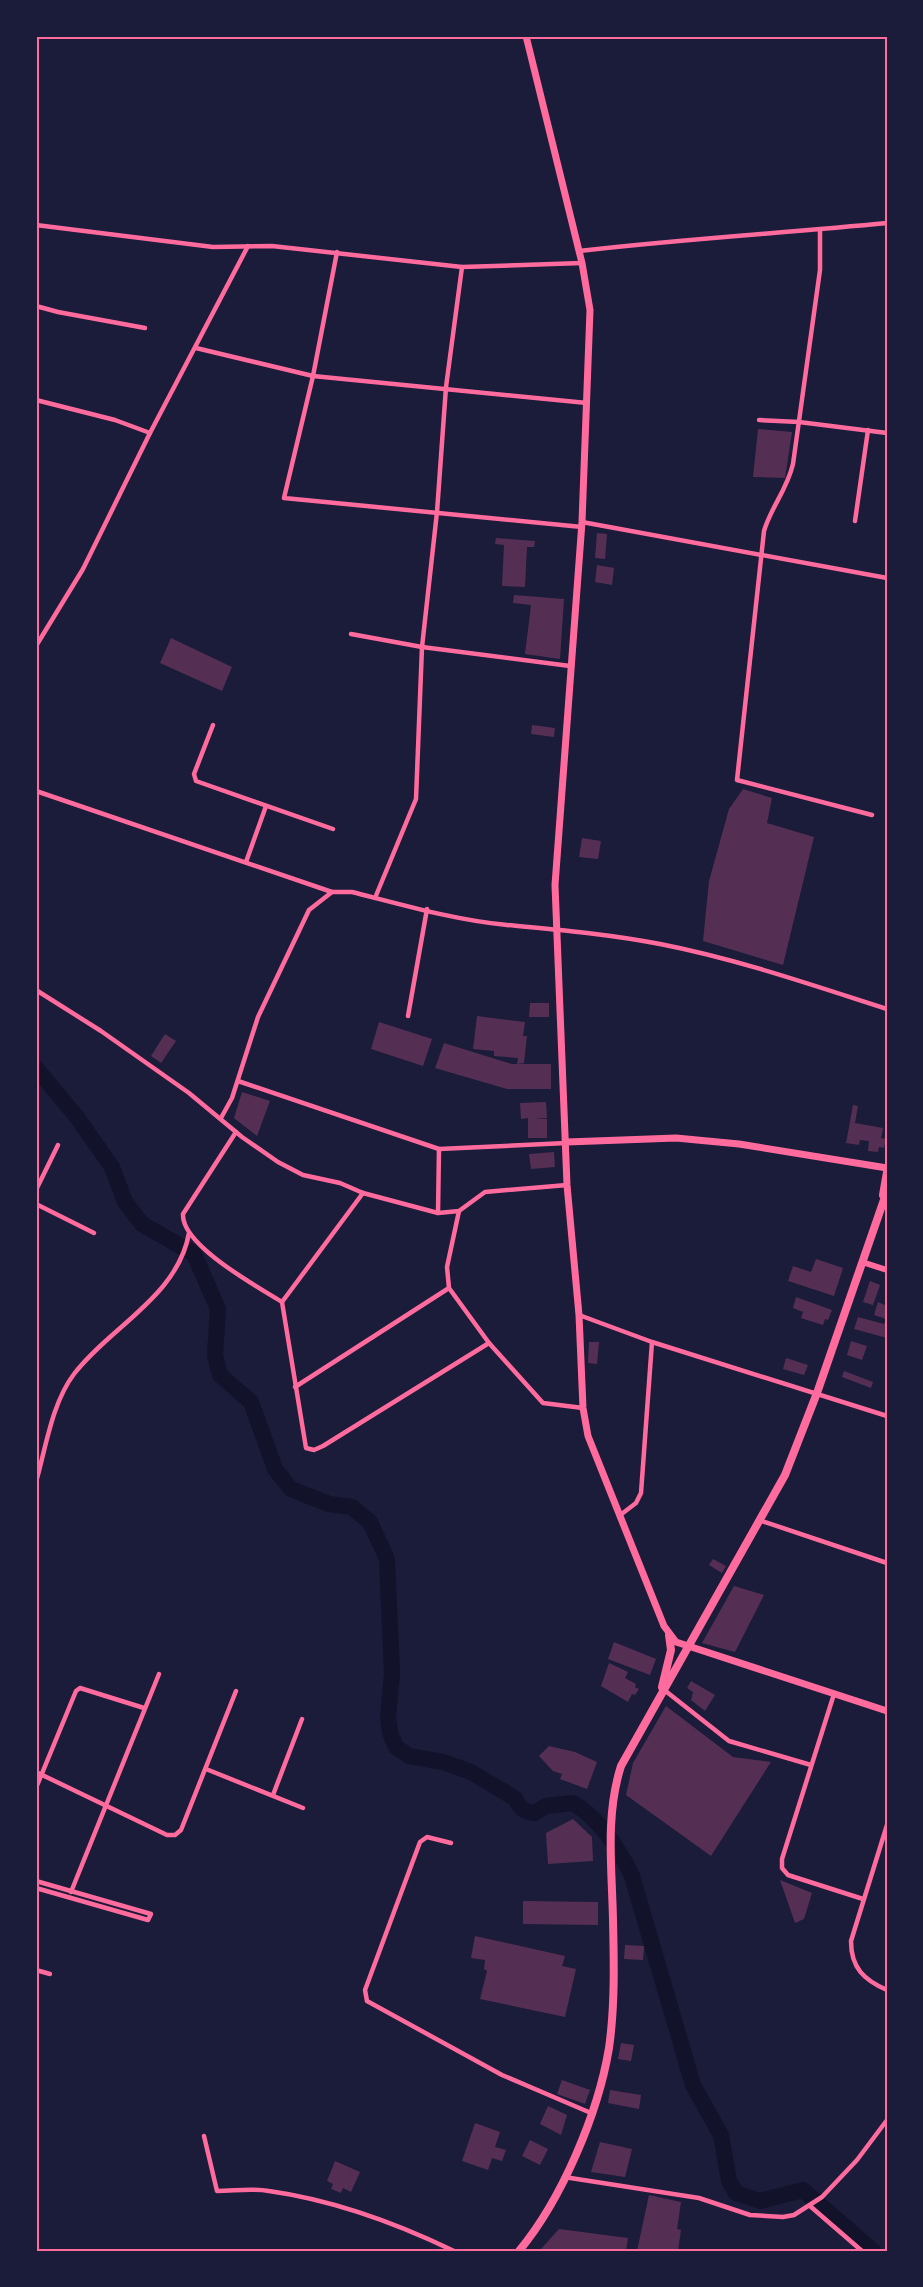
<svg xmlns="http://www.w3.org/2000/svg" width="923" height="2287" font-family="Helvetica,sans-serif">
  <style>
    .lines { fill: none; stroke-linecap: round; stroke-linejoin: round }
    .river { stroke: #12122b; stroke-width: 16 }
    .building { fill: #542f53 }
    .minor { stroke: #ff6b9d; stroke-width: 4.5 }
    .tertiary { stroke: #ff6b9d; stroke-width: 6 }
    .secondary { stroke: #ff6b9d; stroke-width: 7 }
    .primary { stroke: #ff6b9d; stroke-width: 8 }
    .neatline { fill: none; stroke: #ff6b9d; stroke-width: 2 }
  </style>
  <rect width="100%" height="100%" fill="#1b1b3a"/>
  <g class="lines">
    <path class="river" d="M36,1068L76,1116L112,1167L125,1202L142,1224L194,1254L218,1309L215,1355L220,1375L251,1402L275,1469L291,1489L329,1504L352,1507L370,1522L387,1559L392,1674L388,1717L390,1733L396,1747L409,1756L443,1762L471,1772L516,1799C519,1809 524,1811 534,1813L546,1806L573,1803C598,1817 620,1850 632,1876L693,2085L721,2135L729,2181L736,2193L760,2201L803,2190L873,2251"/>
  </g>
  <g class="building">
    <polygon points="758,429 792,432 785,478 753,477"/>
    <polygon points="597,533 607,534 605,559 595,558"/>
    <polygon points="496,538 535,541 534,547 527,547 525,587 502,586 504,545 495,544"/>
    <polygon points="597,565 614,568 612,585 595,582"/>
    <polygon points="514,595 564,599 560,659 525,654 531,605 513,603"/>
    <polygon points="171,638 232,667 222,691 160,663"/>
    <polygon points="532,725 555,728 554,737 531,734"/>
    <polygon points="743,789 772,798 767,823 814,837 783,965 703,941 709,881 729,809"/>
    <polygon points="582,838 601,841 598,859 579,857"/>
    <polygon points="530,1003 549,1003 549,1017 529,1017"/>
    <polygon points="477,1016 525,1022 523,1036 527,1036 524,1063 517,1064 518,1058 494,1056 494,1051 473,1049"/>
    <polygon points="379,1022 432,1039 423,1066 371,1049"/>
    <polygon points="165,1034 176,1041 161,1063 151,1056"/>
    <polygon points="444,1043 512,1064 551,1064 551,1089 507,1089 435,1068"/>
    <polygon points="242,1092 270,1101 257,1136 234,1118"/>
    <polygon points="546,1102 547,1118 534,1118 547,1119 547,1138 528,1138 528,1118 521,1119 520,1103"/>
    <polygon points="853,1105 858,1106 855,1123 883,1128 881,1138 886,1139 884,1148 879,1147 878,1152 868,1151 869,1141 860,1140 859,1145 846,1143"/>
    <polygon points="554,1152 555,1167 531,1169 529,1154"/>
    <polygon points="816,1259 843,1268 834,1296 788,1281 793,1266 811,1272"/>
    <polygon points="870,1281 880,1285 873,1305 863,1302"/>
    <polygon points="796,1297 832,1310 828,1320 825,1319 823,1325 801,1318 803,1312 793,1308"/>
    <polygon points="878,1302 887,1306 887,1338 854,1329 858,1317 884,1324 886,1319 874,1315"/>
    <polygon points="851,1341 867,1346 862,1360 847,1355"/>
    <polygon points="589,1342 599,1342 597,1364 588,1363"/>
    <polygon points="786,1358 808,1365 804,1375 783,1369"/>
    <polygon points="844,1371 873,1382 871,1388 842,1377"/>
    <polygon points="713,1559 726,1566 722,1573 709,1565"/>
    <polygon points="734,1586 764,1595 735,1652 702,1643"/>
    <polygon points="614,1642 656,1659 650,1675 608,1659"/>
    <polygon points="609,1663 628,1672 625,1678 636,1684 635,1687 639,1689 635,1695 632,1694 628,1702 601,1686"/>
    <polygon points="691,1681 715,1695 705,1711 691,1700 693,1692 687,1688"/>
    <polygon points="666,1706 733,1757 771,1762 711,1856 626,1795 633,1763"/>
    <polygon points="549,1746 575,1752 597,1762 587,1789 560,1779 562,1774 553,1771 539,1756"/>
    <polygon points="573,1819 592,1837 593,1861 548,1864 546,1833"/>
    <polygon points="780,1880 812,1893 804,1919 795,1923"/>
    <polygon points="523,1901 598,1902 598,1925 523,1924"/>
    <polygon points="475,1936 565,1956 562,1966 576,1969 565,2017 480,1999 487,1971 484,1969 485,1960 471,1958"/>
    <polygon points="625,1945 644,1946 643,1960 624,1959"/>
    <polygon points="621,2043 634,2045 631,2061 618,2059"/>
    <polygon points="562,2080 590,2090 585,2104 557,2094"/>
    <polygon points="610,2090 641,2095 639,2109 608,2103"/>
    <polygon points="548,2106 567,2115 561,2135 540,2124"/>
    <polygon points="475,2123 500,2132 495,2147 506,2150 502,2161 492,2158 488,2170 462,2161"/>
    <polygon points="530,2140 548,2149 540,2165 522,2156"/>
    <polygon points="600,2142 632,2149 625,2177 591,2172"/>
    <polygon points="335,2161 360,2172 351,2192 343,2188 341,2193 331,2189 333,2184 327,2181"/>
    <polygon points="649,2195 681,2202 677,2229 681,2230 678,2251 637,2251"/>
    <polygon points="559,2229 628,2238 626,2251 541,2249"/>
  </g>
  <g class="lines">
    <g class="minor">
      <polyline points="36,225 213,247 272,246 462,267 582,263"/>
      <path d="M820,230V270L793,464C787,490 771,507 764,531L737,780L872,815"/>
      <path d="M579,251C681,239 784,233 887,223"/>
      <polyline points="337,252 313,376 284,498 582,527"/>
      <polyline points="36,306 58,312 145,328"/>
      <polyline points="196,348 313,376 587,403"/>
      <polyline points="36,400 115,420 150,433"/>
      <polyline points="759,420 799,422 887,433"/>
      <polyline points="855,521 868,430"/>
      <polyline points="582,522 887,578"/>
      <polyline points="351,634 422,647 570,666"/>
      <polyline points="36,646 83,569 150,433 248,246"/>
      <polyline points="213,725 194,774 196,781 333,829"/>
      <polyline points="36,791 332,892"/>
      <polyline points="246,862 266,806"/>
      <polyline points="375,898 416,799 422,647 437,512 446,387 462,267"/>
      <polyline points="36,990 101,1031 189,1093 242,1137 278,1162 303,1175 340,1183 363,1193 438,1213 459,1211 485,1192 567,1185"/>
      <polyline points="408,1016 427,909"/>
      <polyline points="238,1081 439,1149 566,1143"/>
      <path d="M221,1118L232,1098L258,1017L309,910L332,892H352C403,905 455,920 507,925C559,930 609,934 660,944C737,959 812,985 887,1009"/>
      <path d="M236,1132L183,1214C181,1245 258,1287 282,1302"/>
      <polyline points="36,1190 58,1145"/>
      <polyline points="363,1193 282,1302 306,1448 314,1450 323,1446 489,1343"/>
      <polyline points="36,1204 94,1233"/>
      <polyline points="459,1211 447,1267 449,1288 489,1343 543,1403 583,1408"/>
      <polyline points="438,1213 439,1149"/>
      <polyline points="579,1315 652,1342 887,1416"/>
      <polyline points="295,1387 449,1288"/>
      <path d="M36,1482C46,1447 52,1403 74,1374C110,1327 178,1296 189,1233"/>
      <polyline points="619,1516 636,1503 641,1493 652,1342"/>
      <polyline points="759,1520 887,1563"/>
      <polyline points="663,1689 729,1741 811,1765"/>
      <polyline points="834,1694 782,1859 782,1868 788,1875 863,1899"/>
      <polyline points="206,1769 303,1808"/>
      <polyline points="36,1772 167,1835 175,1835 181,1830 236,1691"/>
      <polyline points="36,1788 76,1691 80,1688 144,1708"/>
      <polyline points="273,1795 302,1719"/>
      <path d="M887,1825L851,1941C851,1968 864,1980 887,1990"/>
      <polyline points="451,1843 427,1837 420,1842 365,1990 367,2001 502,2075 591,2113"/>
      <polyline points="36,1881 151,1914 148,1920 36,1888"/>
      <polyline points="71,1892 159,1674"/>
      <polyline points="36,1970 50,1974"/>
      <path d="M204,2136L217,2191C234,2191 252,2188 269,2191C333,2200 396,2223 454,2251"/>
      <polyline points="564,2177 699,2198 750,2215 783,2217 794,2215 822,2197 857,2160 887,2120"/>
      <polyline points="810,2206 862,2251"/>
    </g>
    <polyline class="tertiary" points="862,1262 887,1270"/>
    <g class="secondary">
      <polyline points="526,36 582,263 590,310 582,522 555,885 567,1185 579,1315 583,1408 588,1436 664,1626 676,1642 887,1711"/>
      <polyline points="567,1142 676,1138 739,1144 887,1168"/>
    </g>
    <g class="primary">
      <polyline points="883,1195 887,1172"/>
      <polyline points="662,1687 671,1650 669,1635"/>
      <path d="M519,2251C562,2199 598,2114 609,2048C615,2006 614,1962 613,1920C612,1868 605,1816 621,1766L785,1475L817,1393L887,1191"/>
    </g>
  </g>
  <rect width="923" height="2287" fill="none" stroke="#1b1b3a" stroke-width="75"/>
  <rect x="38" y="38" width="848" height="2212" class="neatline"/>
</svg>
